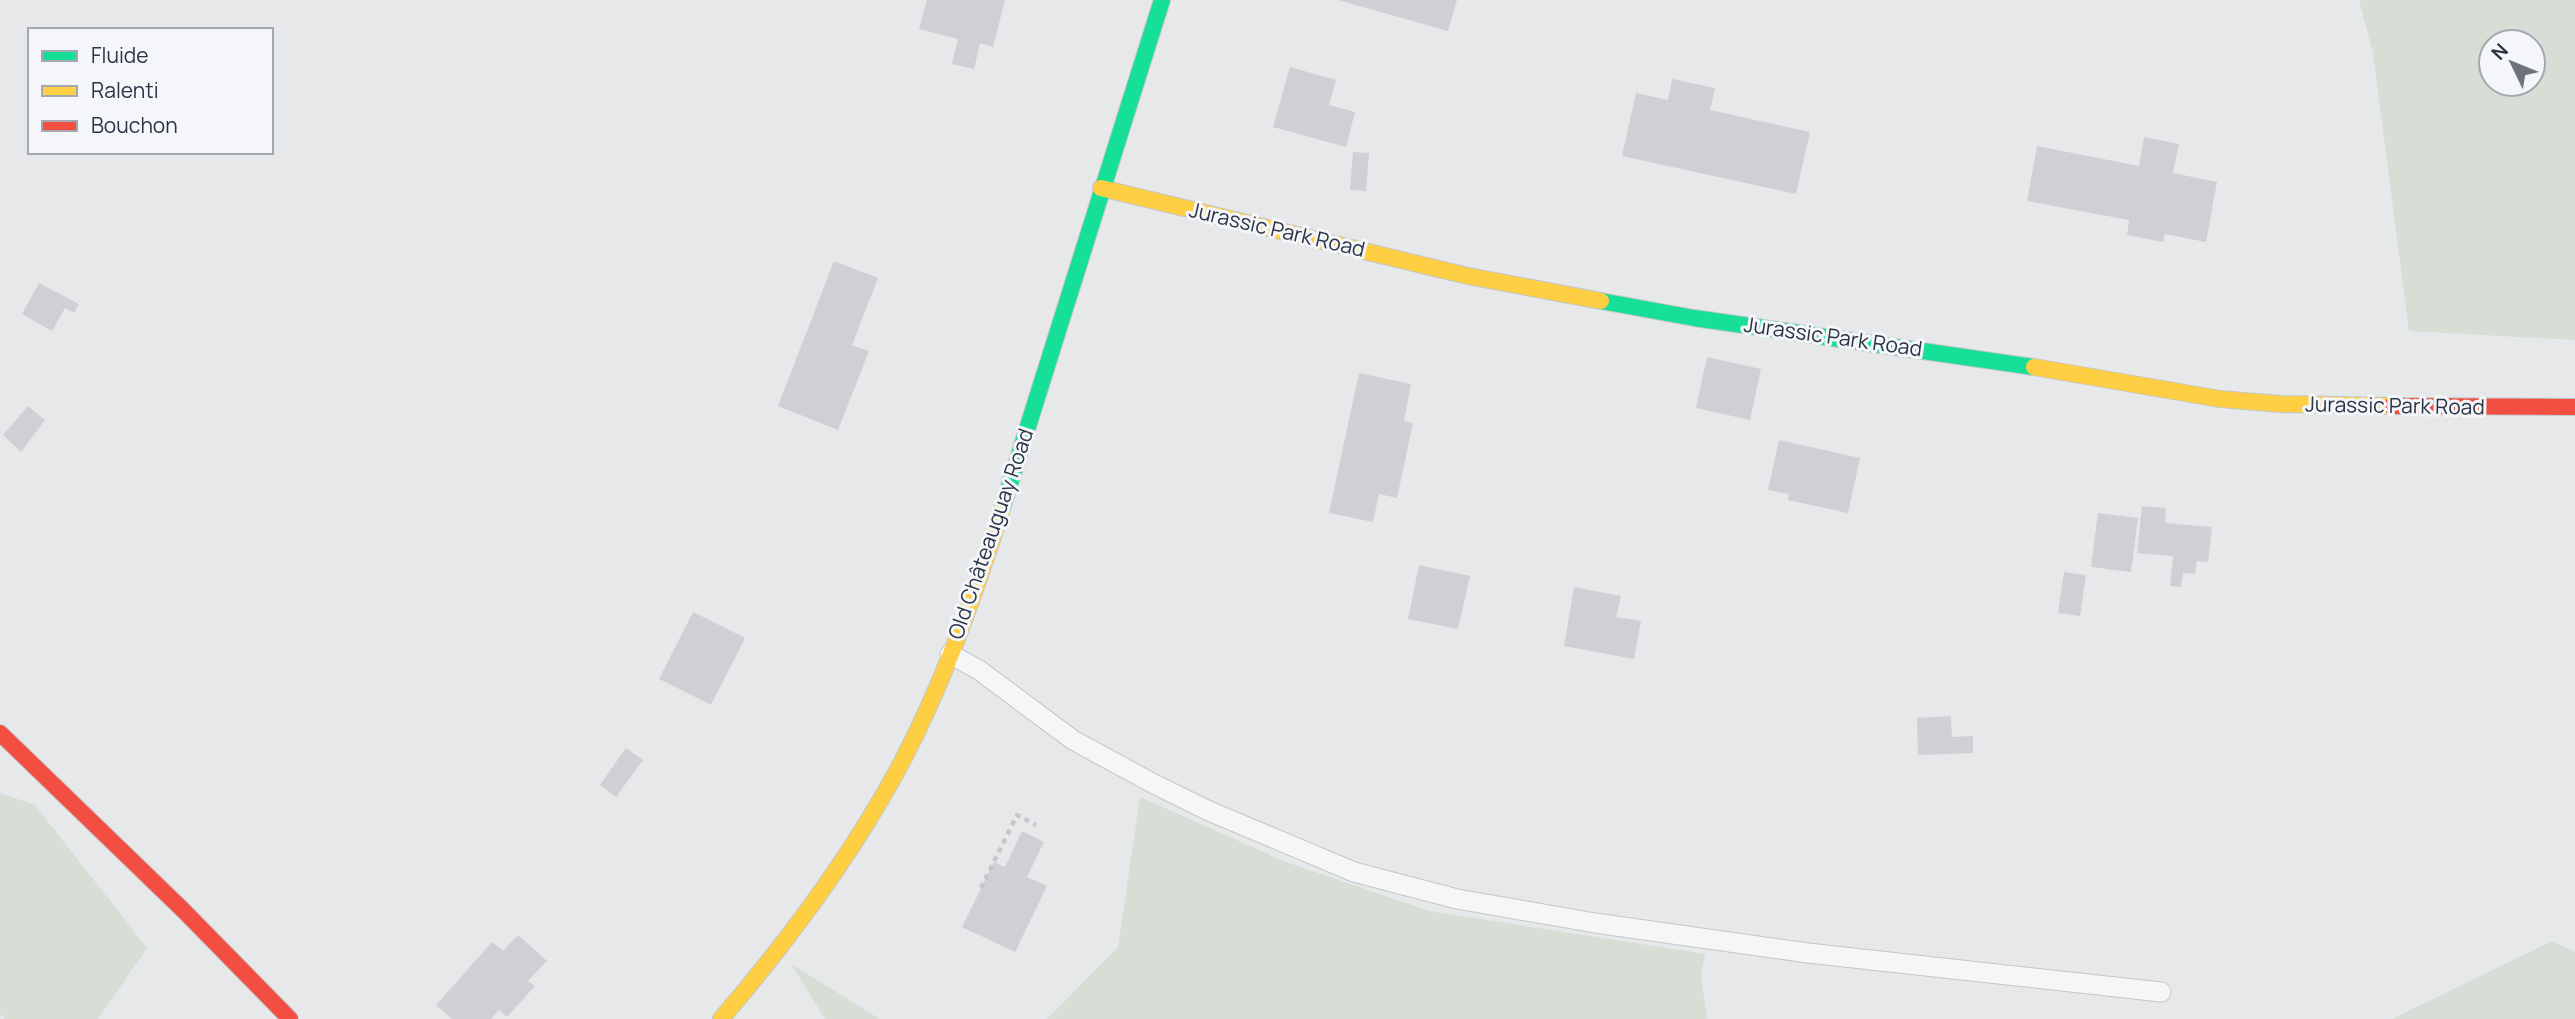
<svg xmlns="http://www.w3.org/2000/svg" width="2575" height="1019" font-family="Manrope,sans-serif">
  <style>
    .green { fill: #d6ded6; fill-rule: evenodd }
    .building { fill: #ced0d3 }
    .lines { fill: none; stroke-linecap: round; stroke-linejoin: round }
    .lane-casing { stroke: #c4c6c8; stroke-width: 21 }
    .fast-casing { stroke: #c4c6c8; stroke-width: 18 }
    .slow-casing { stroke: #c4c6c8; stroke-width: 18 }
    .jam-casing { stroke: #c4c6c8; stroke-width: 18 }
    .path { stroke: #c5c6ca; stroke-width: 4.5; stroke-dasharray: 5 5; stroke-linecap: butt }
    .lane { stroke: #f5f6f7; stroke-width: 19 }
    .fast { stroke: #16e098; stroke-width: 16 }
    .slow { stroke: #ffcf43; stroke-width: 16 }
    .jam { stroke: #f24e42; stroke-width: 16 }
    .labels { text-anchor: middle; stroke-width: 6; stroke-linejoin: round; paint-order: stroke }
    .street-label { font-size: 21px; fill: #2b3445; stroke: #f4f6f9 }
  </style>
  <rect width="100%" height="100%" fill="#e6e8ea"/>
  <g class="green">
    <path d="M2359,0H2575V340L2409,331L2373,53ZM2533,42V84H2491V42Z"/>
    <polygon points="0,793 35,805 147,948 98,1019 5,1019 0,1014"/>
    <polygon points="1140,797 1283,861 1429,911 1705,954 1701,977 1707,1019 1047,1019 1118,947"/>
    <polygon points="2552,941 2575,952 2575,1019 2392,1019"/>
    <polygon points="791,964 880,1019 825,1019"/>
  </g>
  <g class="building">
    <polygon points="927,0 1005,0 993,47 980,43 974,69 952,64 958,39 919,29"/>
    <polygon points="1338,0 1457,0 1448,31"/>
    <polygon points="1290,67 1336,80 1329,105 1355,112 1346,147 1273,127"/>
    <polygon points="1672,79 1715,88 1710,110 1810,132 1796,194 1622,156 1636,93 1668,100"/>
    <polygon points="2144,137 2179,144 2173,173 2217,182 2206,242 2165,234 2163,242 2127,235 2129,220 2027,201 2037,146 2139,166"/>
    <polygon points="1353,152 1369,153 1366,191 1350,190"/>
    <polygon points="834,261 878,278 852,345 869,351 838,430 778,406"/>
    <polygon points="39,283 79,304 74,313 65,308 52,331 22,314"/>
    <polygon points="1707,357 1761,369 1750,420 1696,408"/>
    <polygon points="1359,373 1411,384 1404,421 1413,423 1397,498 1379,494 1373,522 1329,513"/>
    <polygon points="28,406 45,420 21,452 3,435"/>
    <polygon points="1779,440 1860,458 1848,513 1788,500 1789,494 1768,490"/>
    <polygon points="2142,506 2166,508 2165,523 2212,527 2208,562 2197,561 2195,574 2183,573 2181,587 2170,586 2173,556 2137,553"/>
    <polygon points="2098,513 2138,518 2131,572 2091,567"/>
    <polygon points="1419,565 1470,576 1458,629 1408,619"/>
    <polygon points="2064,572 2086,575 2080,616 2058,613"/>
    <polygon points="1574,587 1621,596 1616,617 1641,621 1634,659 1564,646"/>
    <polygon points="693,612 745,638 711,705 659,679"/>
    <polygon points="1951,716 1952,737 1973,736 1973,753 1918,755 1917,718"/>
    <polygon points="626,748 643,760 616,797 600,785"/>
    <polygon points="1022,831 1044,842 1027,877 1047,886 1015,952 962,927 994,862 1005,867"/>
    <polygon points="518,935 547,961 528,981 535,986 507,1017 499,1010 491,1019 452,1019 436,1005 492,942 503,951"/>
  </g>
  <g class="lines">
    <g class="lane-casing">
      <polyline id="lane" points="950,654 979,670 1073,740 1154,784 1209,811 1354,872 1457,899 1595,923 1808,953 2161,992"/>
    </g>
    <g class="fast-casing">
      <g id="fast">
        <polyline points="1601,301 1694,318 2034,367"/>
        <polyline points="1002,509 1162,0"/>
      </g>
    </g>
    <g class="slow-casing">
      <g id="slow">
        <polyline points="1101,188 1468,276 1601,301"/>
        <polyline points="2034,367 2220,399 2281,404 2391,406"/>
        <path d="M721,1019C787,942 848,861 897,771C942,688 973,599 1002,509"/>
      </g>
    </g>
    <g class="jam-casing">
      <g id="jam">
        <polyline points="2391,406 2575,407"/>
        <polyline points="0,733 183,910 290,1019"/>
      </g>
    </g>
    <polyline class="path" points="981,888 1017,815 1036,825"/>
    <use href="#lane" class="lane"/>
    <use href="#fast" class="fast"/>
    <use href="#slow" class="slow"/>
    <use href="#jam" class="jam"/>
  </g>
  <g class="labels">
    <g class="street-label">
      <text transform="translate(1277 230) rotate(13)" y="7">Jurassic Park Road</text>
      <text transform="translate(1833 337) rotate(8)" y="7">Jurassic Park Road</text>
      <text transform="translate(2395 406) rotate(1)" y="7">Jurassic Park Road</text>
      <text transform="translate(991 534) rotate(-71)" y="7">Old Châteauguay Road</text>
    </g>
  </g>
  <rect x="28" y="28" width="245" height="126" fill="#f4f6f9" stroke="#a4a8b1" stroke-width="2"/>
  <rect x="42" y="51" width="35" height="10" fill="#16e098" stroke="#a4a8b1" stroke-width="2"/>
  <text x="91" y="63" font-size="21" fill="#2b3445">Fluide</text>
  <rect x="42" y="86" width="35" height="10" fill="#ffcf43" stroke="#a4a8b1" stroke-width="2"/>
  <text x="91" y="98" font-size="21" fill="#2b3445">Ralenti</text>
  <rect x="42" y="121" width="35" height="10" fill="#f24e42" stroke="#a4a8b1" stroke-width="2"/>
  <text x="91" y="133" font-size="21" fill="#2b3445">Bouchon</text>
  <g transform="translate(2512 63) rotate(313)"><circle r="33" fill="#f4f6f9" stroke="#a4a8b1" stroke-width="2"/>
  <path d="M0-5L12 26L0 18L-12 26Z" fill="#6c737f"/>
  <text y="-10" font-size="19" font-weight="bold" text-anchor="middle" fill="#2b3445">N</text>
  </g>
</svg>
